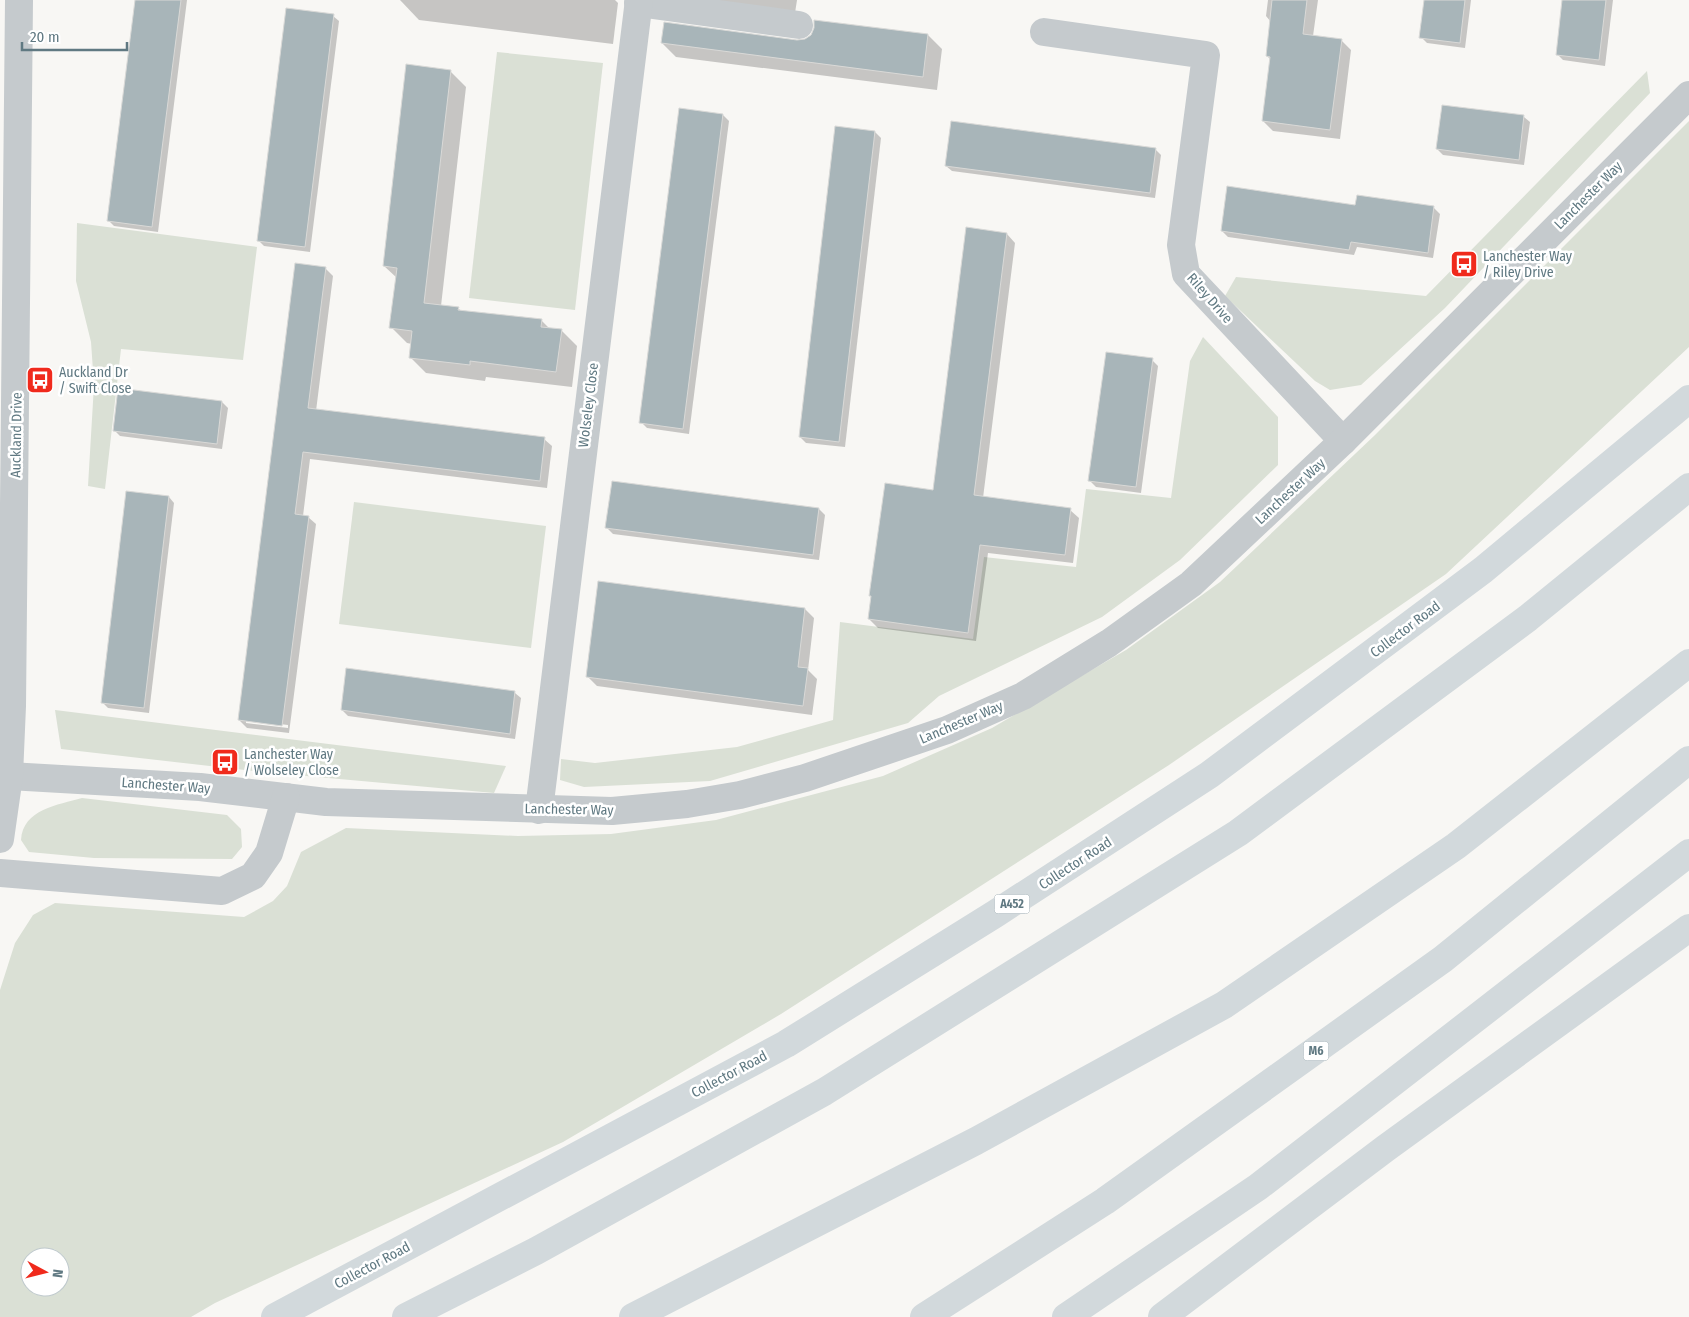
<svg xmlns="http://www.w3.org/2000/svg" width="1689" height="1317" font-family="'Fira Sans Condensed',sans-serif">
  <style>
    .green { fill: #dae0d5; fill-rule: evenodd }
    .shadow { fill: #0003; fill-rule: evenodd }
    .building { fill: #a8b5b9; stroke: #d9d9d7 }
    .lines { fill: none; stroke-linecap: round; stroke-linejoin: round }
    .minor { stroke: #c5cacd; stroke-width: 28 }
    .highway { stroke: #d2d9dc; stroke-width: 28 }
    .labels { text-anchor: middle; stroke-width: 5; stroke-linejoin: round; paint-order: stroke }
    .shield { fill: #fff; stroke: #90a1a8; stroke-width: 1 }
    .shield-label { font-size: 12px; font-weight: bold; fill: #607982 }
    .street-label { font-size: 14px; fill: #607982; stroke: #fff }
    .poi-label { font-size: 14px; fill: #607982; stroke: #fff; text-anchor: start }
  </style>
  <rect width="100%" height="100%" fill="#f8f7f4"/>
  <g class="green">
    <polygon points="497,52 603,63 575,310 469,298"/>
    <polygon points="1647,71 1650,93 1445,308 1361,385 1330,390 1315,381 1225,296 1236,277 1426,296"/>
    <path d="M1689,121V347L1446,574L1169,765L781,1014L563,1142L215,1303L191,1317H0V990L15,943L33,915L55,903L244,917L273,901L287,886L301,852L346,828L518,836L611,834L716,820L883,776L992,728L1126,650L1220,582L1375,435ZM30,1257H60V1287H30Z"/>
    <polygon points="77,223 257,247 243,360 121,349 105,489 88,486 94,385 91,342 76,281"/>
    <polygon points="1203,337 1278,417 1278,465 1180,560 1102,617 939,696 908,723 710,781 584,787 560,780 561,759 595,763 737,747 833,720 840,622 973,639 984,557 1076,567 1086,489 1171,498 1190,361"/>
    <polygon points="354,502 546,526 531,648 339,624"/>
    <polygon points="55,710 506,766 494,793 262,772 61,749"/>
    <path d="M82,798L227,815L241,829L242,847L232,859L94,858L29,852L21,840C23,809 58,805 82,798Z"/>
  </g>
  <g class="shadow">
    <polygon points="136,0 187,0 158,232 114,226 108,220"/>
    <polygon points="400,0 615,0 618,3 613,44 419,20"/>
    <polygon points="699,0 797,0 795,13"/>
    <polygon points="1268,0 1318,0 1313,36 1341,40 1351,50 1340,139 1273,131 1263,121 1271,60 1267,56 1271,22 1266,16"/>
    <polygon points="1425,0 1471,0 1465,48 1427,43 1421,37"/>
    <polygon points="1564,0 1613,0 1605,66 1563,60 1557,54"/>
    <polygon points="333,16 339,21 310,252 264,246 258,240"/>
    <polygon points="928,35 942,49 937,90 676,57 662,43 797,42"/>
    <polygon points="450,71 466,87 441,306 458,308 462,312 541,320 550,329 561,330 577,346 572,387 486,377 485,381 426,373 410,357 412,344 407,343 391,327 397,278 384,266"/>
    <polygon points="723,115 729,121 689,434 647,428 641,422"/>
    <polygon points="1524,117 1530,122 1524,165 1443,155 1437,149"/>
    <polygon points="875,132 881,138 845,447 806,443 800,437"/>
    <polygon points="1155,149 1161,155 1155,198 952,171 946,166"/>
    <polygon points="1358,197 1434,208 1440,214 1433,258 1357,247 1354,255 1228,237 1222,231 1356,206"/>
    <polygon points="1007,234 1015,243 983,498 1070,510 1079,518 1073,563 988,553 976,641 878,628 869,619 872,598 870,595 934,491"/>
    <path d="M325,268L333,276L316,411L544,439L552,446L547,488L310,459L303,516L308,517L316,524L289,733L247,728L239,720ZM246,720L288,725V728L246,723Z"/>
    <polygon points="1152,360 1158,366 1141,493 1096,487 1090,481"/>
    <polygon points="222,402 228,408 222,449 120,436 114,430"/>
    <polygon points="169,497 174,503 149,713 108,708 102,702"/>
    <polygon points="819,509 825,515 819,560 613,534 607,528"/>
    <polygon points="805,609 814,618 808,670 817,679 812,715 597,686 588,677"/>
    <polygon points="347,670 515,693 521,698 515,739 348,716 342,710"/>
  </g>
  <g class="building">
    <polygon points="135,0 181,0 152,227 107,221"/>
    <polygon points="1272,0 1307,0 1303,34 1342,39 1330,130 1262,121 1270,57 1266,56"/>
    <polygon points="1424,0 1465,0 1460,43 1419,38"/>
    <polygon points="1562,0 1606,0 1599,60 1556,55"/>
    <polygon points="286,8 334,14 305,247 257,241"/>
    <polygon points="814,20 928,34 923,77 661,43 664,22 797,40 805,39 811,35 814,28"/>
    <polygon points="406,64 451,70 424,303 459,307 458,310 542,319 541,327 562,329 556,372 470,361 470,365 409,358 412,331 389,328 397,268 383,266"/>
    <polygon points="1442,105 1524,115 1519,160 1436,149"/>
    <polygon points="679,108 723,114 683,429 639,423"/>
    <polygon points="951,121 1156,148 1150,193 945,166"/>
    <polygon points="835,126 875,131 839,442 799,437"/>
    <polygon points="1227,186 1355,205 1357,195 1434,206 1428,253 1351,242 1349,250 1221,231"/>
    <polygon points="966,227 1007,233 974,495 1071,508 1065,555 980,545 968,633 868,619 871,596 869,596 885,483 933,490"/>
    <polygon points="295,263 326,267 308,408 545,437 540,481 303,452 295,514 309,516 282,726 238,720"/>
    <polygon points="1106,352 1153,358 1136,487 1088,481"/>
    <polygon points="118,388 222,401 217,444 113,431"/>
    <polygon points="612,481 819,508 813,555 605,528"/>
    <polygon points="126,491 169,496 144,708 101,703"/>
    <polygon points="598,581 805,608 798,667 808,668 803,706 586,677"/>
    <polygon points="346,668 515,691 510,734 341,710"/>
  </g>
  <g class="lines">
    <g class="minor">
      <polyline points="638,3 799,25"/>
      <polyline points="1044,32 1206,55 1181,245 1186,274 1343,441"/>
      <polyline points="9,776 200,787 326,802 612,811 687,804 740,795 805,778 947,730 1023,696 1109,643 1191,584 1343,441 1689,95"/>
      <polyline points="539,810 639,0"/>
      <polyline points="0,839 9,776 12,706 19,0"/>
      <polyline points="0,873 222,891 253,876 269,853 286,797"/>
    </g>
    <g class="highway">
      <polyline points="275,1317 786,1044 995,914 1209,775 1483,570 1689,399"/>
      <polyline points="406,1317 536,1251 824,1092 1238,833 1528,618 1689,487"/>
      <polyline points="633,1317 976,1141 1224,1005 1456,846 1689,663"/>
      <polyline points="924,1317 1105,1201 1443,959 1689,760"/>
      <polyline points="1066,1317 1258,1187 1689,853"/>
      <polyline points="1162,1317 1386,1148 1689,928"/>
    </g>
  </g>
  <defs>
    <g id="bus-square" transform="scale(1.4375)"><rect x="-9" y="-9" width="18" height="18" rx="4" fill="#f02a1c" stroke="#fff"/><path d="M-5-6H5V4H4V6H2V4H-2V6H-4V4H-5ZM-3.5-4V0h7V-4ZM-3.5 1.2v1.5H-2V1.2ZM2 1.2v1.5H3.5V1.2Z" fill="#fff"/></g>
  </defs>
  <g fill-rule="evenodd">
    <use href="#bus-square" x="1464" y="264"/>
    <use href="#bus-square" x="40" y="380"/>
    <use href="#bus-square" x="225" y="762"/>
  </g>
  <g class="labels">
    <g class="shield">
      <rect x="994.5" y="894.5" width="35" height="19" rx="4"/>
      <rect x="1303.5" y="1041.5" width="25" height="19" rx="4"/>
    </g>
    <g class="shield-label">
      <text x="1012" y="908">A452</text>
      <text x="1316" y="1055">M6</text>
    </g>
    <g class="street-label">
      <text transform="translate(1588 195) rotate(-45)" y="5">Lanchester Way</text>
      <text transform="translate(1210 298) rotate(49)" y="5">Riley Drive</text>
      <text transform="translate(588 405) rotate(-83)" y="5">Wolseley Close</text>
      <text transform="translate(16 435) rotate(-89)" y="5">Auckland Drive</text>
      <text transform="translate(1290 491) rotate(-43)" y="5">Lanchester Way</text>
      <text transform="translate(1405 629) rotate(-37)" y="5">Collector Road</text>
      <text transform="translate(961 722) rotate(-23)" y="5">Lanchester Way</text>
      <text transform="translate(166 785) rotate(4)" y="5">Lanchester Way</text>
      <text transform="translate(569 809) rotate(1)" y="5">Lanchester Way</text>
      <text transform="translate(1075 863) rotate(-33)" y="5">Collector Road</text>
      <text transform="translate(729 1074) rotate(-28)" y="5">Collector Road</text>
      <text transform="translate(372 1265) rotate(-28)" y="5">Collector Road</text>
    </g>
    <g class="poi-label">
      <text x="1483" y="261">Lanchester Way<tspan x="1483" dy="16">/ Riley Drive</tspan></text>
      <text x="59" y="377">Auckland Dr<tspan x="59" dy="16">/ Swift Close</tspan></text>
      <text x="244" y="759">Lanchester Way<tspan x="244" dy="16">/ Wolseley Close</tspan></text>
    </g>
  </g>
  <g transform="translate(45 1272) rotate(97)"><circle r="24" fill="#ffffff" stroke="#bfc9cd"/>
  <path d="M0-4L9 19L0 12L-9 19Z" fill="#f02a1c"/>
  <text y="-8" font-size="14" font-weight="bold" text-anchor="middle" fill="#607982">N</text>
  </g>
  <path d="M22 42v8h105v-8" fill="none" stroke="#607982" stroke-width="2.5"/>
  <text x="30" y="42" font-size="15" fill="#607982" stroke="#ffffff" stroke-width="4" paint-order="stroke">20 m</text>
</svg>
